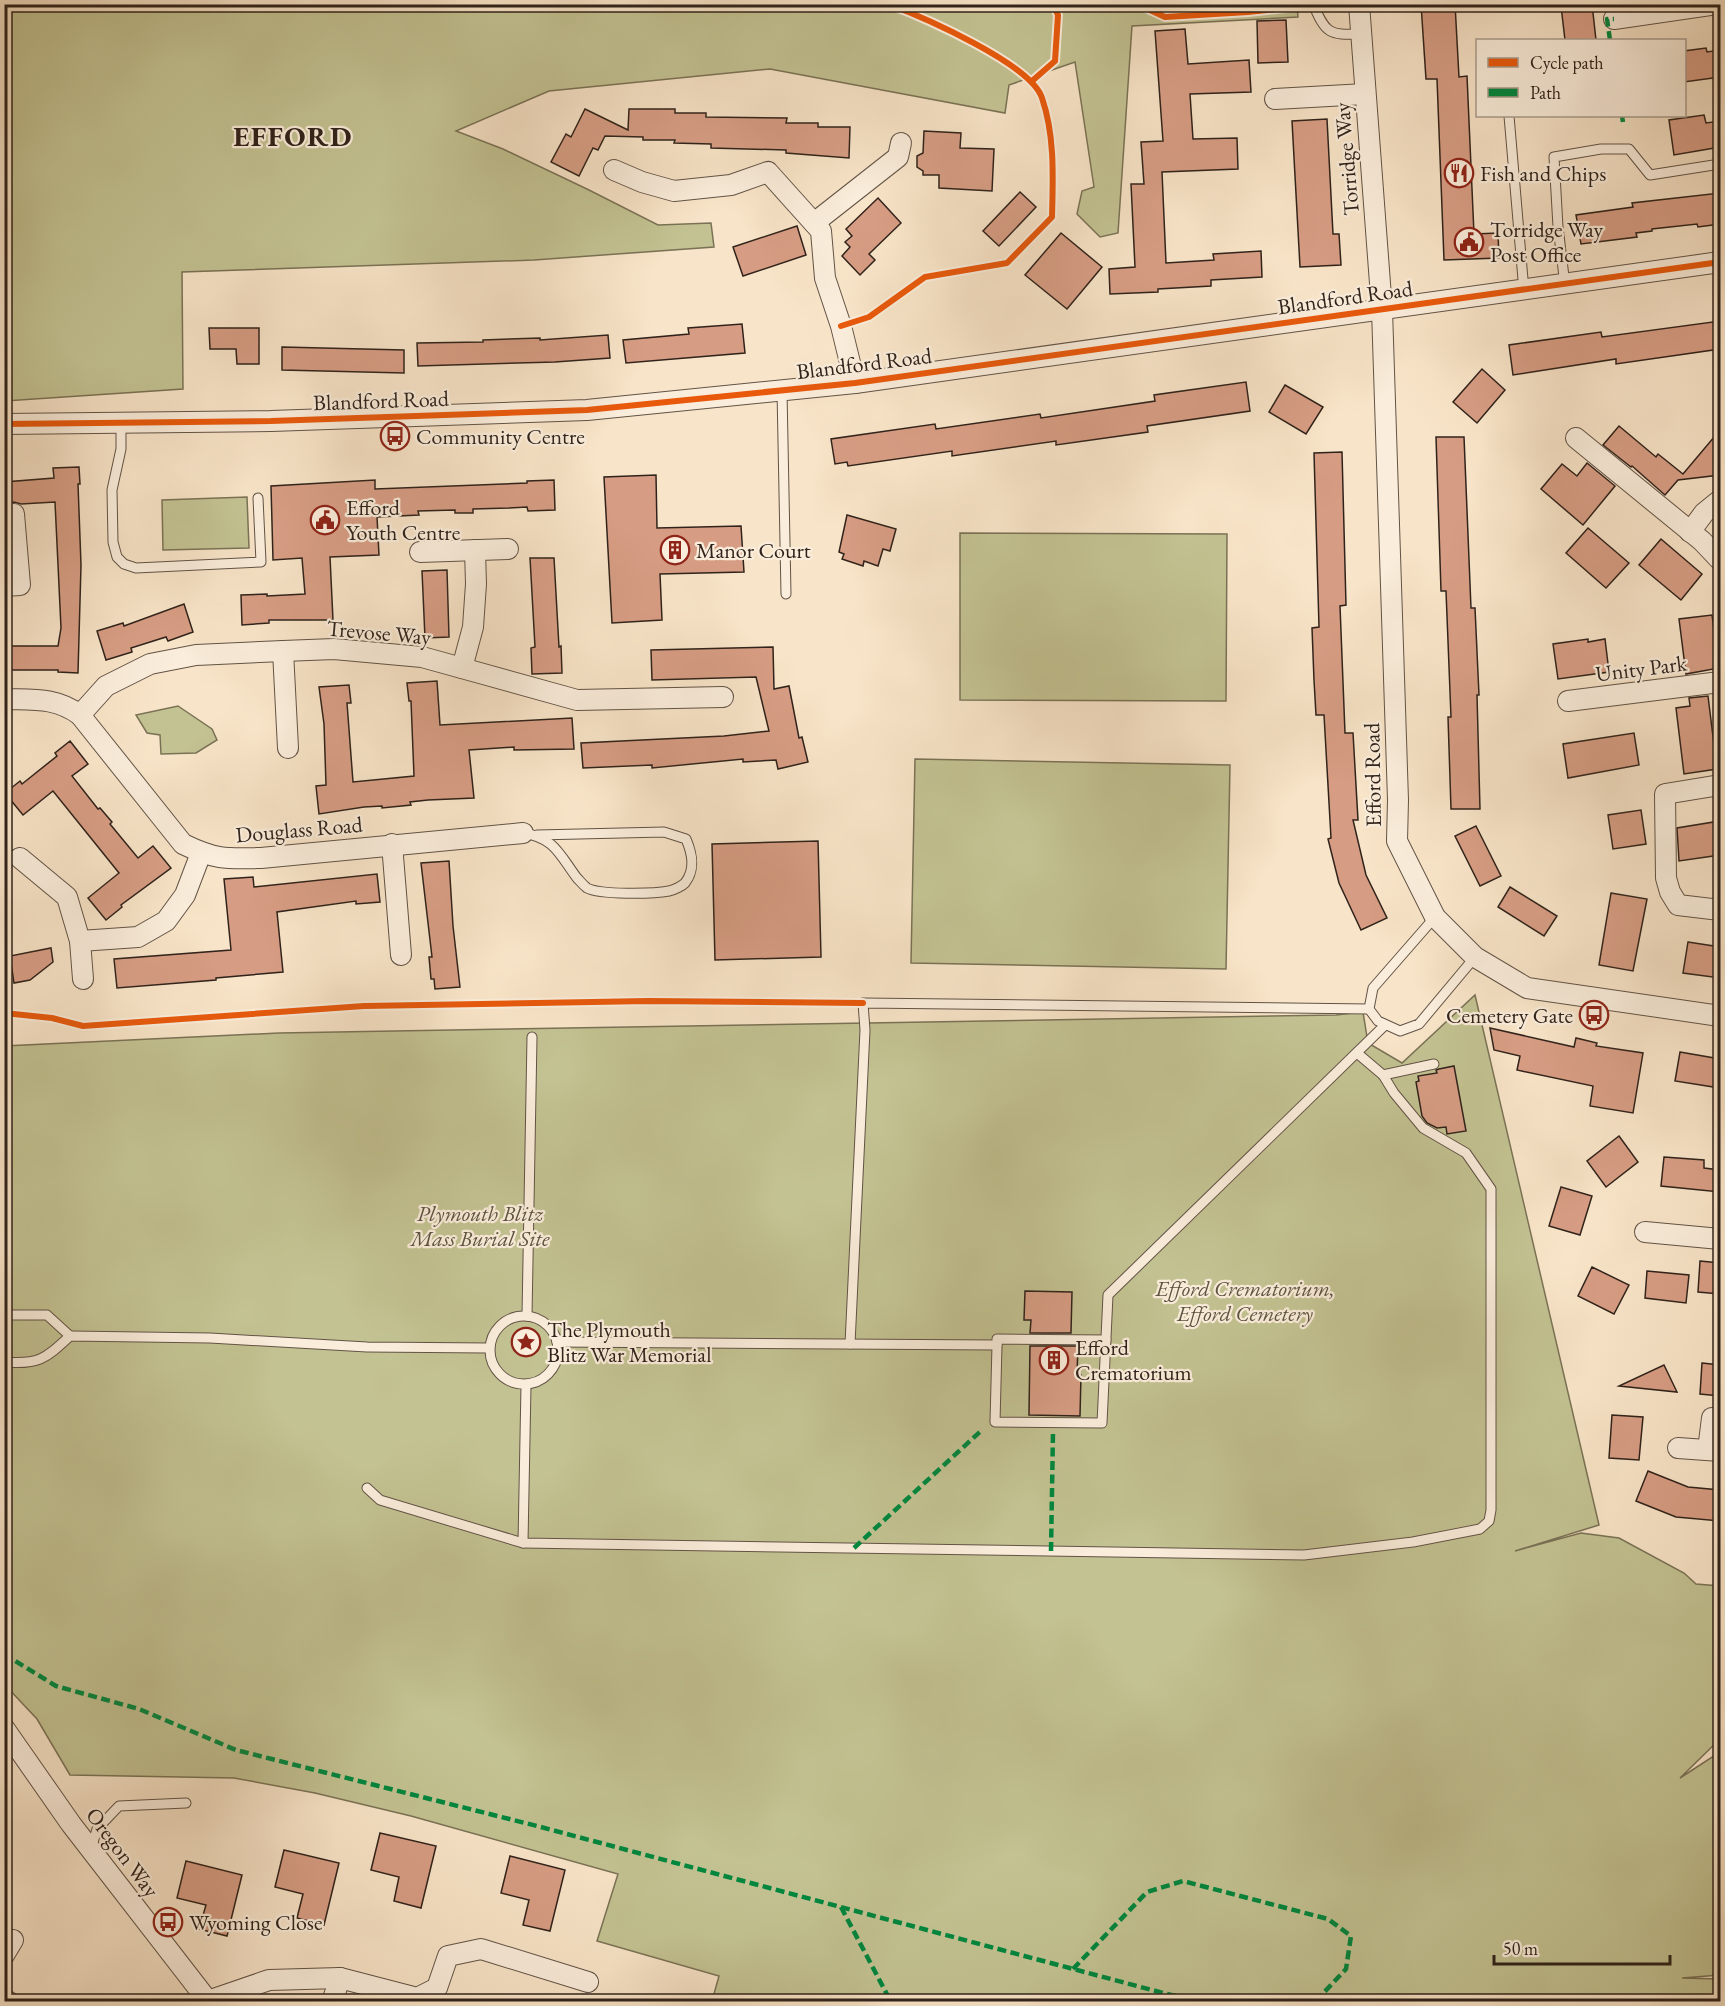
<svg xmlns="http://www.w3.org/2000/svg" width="1725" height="2006" font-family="'EB Garamond',serif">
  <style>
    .green { fill: #c3c292; stroke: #7a7256; stroke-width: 1.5 }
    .building { fill: #d79d84; stroke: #30231b; stroke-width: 1.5 }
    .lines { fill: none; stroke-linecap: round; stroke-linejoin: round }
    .lane-casing { stroke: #625346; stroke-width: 11 }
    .street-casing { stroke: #625346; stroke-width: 22 }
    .lane { stroke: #faeddb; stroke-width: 9 }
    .street { stroke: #faeddb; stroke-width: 20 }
    .quiet { stroke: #00873e; stroke-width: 4.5; stroke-dasharray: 9 4.5; stroke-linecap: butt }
    .cycleway-casing { stroke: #faeddb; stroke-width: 10 }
    .cycleway { stroke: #e8590c; stroke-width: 6 }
    .labels { text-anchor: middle; stroke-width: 4.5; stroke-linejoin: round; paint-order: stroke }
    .street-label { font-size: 22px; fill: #30231b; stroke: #faeddb }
    .poi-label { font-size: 22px; fill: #30231b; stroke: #faeddb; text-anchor: start }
    .park-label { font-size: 22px; font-style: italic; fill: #5c533f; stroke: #faeddb }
    .district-label { font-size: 28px; font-weight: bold; letter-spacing: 1.5px; fill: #30231b; stroke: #faeddb }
  </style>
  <rect width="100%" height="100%" fill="#f8e4c8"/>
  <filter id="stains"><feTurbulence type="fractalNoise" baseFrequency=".00333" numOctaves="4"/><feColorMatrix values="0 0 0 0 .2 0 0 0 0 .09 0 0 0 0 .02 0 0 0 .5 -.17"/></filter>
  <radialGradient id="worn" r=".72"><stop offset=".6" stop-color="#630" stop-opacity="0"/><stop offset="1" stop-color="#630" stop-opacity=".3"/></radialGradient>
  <g class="green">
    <polygon points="5,4 1297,4 1298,17 1132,26 1118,233 1100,237 1077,214 1082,191 1094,187 1075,62 1009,85 1005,113 770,69 549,91 456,131 503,149 589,190 658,225 711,223 714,247 534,260 182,272 183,389 5,401"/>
    <polygon points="247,497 249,548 163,550 162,500"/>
    <polygon points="960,533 1227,534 1226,701 960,700"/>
    <polygon points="178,706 212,729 217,740 196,753 161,754 160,735 147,733 136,715"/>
    <polygon points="915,759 1230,765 1226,969 911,963"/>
    <polygon points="1475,995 1599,1525 1515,1551 1581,1533 1619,1538 1684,1573 1696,1584 1720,1586 1720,1739 1680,1778 1717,1754 1720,1748 1720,1975 1682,1978 1720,1979 1720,2001 712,2001 719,1976 597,1941 618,1874 411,1816 315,1793 234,1778 70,1775 37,1719 5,1685 4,1046 279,1033 1336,1015 1363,1012 1368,1043 1402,1063"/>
  </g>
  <g class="building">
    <polygon points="1421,4 1455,4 1459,77 1467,76 1474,234 1498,233 1499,258 1444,260 1437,79 1426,79"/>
    <polygon points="1575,4 1592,4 1596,40 1565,40 1561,6"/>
    <polygon points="1286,20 1288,62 1258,63 1257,21"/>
    <polygon points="1185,29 1188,64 1249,60 1251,92 1190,94 1193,139 1237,138 1238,169 1162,172 1166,263 1214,260 1213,254 1261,251 1262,277 1211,280 1211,286 1158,289 1158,292 1110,294 1109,269 1135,267 1131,184 1144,184 1141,142 1163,141 1155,31"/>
    <polygon points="1706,48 1707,52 1720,50 1720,77 1684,82 1684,51"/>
    <polygon points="585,109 628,130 629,109 675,109 675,113 706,113 706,117 787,118 786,123 818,123 818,127 850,127 849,158 786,153 786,150 711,148 711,144 674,143 675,140 643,140 643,137 605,136 598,150 593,148 579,176 551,162 566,134 571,137"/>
    <polygon points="1704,115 1706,123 1720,121 1720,147 1674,155 1669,120"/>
    <polygon points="1327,119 1333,234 1339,234 1341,265 1300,267 1292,121"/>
    <polygon points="924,131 961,133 960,148 994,149 992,191 939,188 939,175 923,175 923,171 917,167 917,156 923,153"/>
    <polygon points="1020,192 1036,207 999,246 983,231"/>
    <polygon points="1720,193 1720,224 1698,227 1697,224 1652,229 1652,231 1636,233 1637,237 1581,244 1576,215 1633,207 1632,203"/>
    <polygon points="878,198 901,223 869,254 875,260 860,275 842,256 850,247 845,242 852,236 846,229"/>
    <polygon points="797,226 806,255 743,276 733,247"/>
    <polygon points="1061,233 1102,267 1067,309 1025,275"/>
    <polygon points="1720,321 1720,349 1616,364 1616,359 1513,375 1509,345 1601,332 1602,337"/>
    <polygon points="742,324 745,353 626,363 623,340 689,334 688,328"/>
    <polygon points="209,328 259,328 259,364 237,364 236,349 210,349"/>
    <polygon points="608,335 610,358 555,362 418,366 417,343 483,342 483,340 540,338 540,340"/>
    <polygon points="282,347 404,350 404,373 282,370"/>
    <polygon points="1482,369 1505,390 1477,423 1453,402"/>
    <polygon points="1246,382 1250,411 1147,426 1148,432 1056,445 1056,441 952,456 952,451 848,466 847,462 835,464 831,439 935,424 936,429 1040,414 1041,418 1155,401 1154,395"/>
    <polygon points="1285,385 1323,407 1306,434 1269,412"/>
    <polygon points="1619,426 1656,457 1658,454 1683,474 1720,430 1720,475 1678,480 1665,495 1632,466 1631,467 1603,445"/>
    <polygon points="1436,437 1464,437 1471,608 1475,608 1479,695 1477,695 1480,809 1451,809 1448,717 1451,717 1446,591 1441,591"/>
    <polygon points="1342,452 1346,605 1340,606 1345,733 1353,733 1358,820 1353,820 1366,875 1387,918 1361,930 1339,883 1328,839 1331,838 1324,715 1316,715 1314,680 1312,628 1319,627 1314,453"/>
    <polygon points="1587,463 1615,486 1583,525 1541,489 1562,464 1577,476"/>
    <polygon points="79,467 80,484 78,484 81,565 78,673 58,672 58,670 4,670 4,646 58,646 61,628 55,502 21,504 14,502 4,505 4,482 54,478 53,468"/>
    <polygon points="656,475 657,528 741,526 744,572 660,574 662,620 612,623 604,477"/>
    <polygon points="375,480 375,489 527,483 527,481 554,480 555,510 528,511 527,507 509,508 473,509 473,513 455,513 455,510 418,511 419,515 377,517 379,555 330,557 333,620 269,620 269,623 242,625 241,595 267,594 267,596 305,594 302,558 273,560 271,486"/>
    <polygon points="847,515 896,529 890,551 883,549 878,566 864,561 863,566 842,559 844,554 839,552"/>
    <polygon points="1588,528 1629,563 1606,588 1566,553"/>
    <polygon points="1661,539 1702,574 1681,600 1639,565"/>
    <polygon points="530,558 554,558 559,647 561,646 562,673 532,674 531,648 535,647"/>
    <polygon points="447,570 449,637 425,638 422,571"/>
    <polygon points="184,604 193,632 168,641 166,637 131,648 132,652 106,660 97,631 123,623 124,626"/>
    <polygon points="1712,615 1719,668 1686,674 1679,619"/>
    <polygon points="1588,639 1588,642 1605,639 1609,672 1558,679 1553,644"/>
    <polygon points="773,647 774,689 789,686 799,738 802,737 808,762 778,769 776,760 743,762 743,759 652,768 652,765 583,768 581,743 724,736 769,731 756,677 652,680 651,650"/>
    <polygon points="437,681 440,725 572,718 574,749 514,750 514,747 469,750 474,798 428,800 410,802 411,805 382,808 382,806 364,807 319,814 316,786 326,785 324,724 319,687 349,685 351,703 347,703 353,782 414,776 411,701 409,701 407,683"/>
    <polygon points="1708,696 1717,769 1684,774 1676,708 1690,706 1689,698"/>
    <polygon points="1634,733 1639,765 1568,778 1563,744"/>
    <polygon points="70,741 88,764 72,776 98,809 100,808 112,822 110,824 138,858 153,846 171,868 121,905 122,907 106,920 88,898 119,873 53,791 23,815 5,793 20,781 22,784 57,756 55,753"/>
    <polygon points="1641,810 1646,844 1613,849 1608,815"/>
    <polygon points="1720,821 1720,855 1679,861 1677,828"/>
    <polygon points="1476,826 1501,876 1480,886 1455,836"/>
    <polygon points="818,841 821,957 715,960 712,844"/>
    <polygon points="449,861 453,926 460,987 435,989 434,979 431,979 429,957 432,957 421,863"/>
    <polygon points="377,874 380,902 356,904 356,901 277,912 283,972 216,978 216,980 117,988 114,959 231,950 224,879 253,877 254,887"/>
    <polygon points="1510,887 1557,916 1544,936 1498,907"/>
    <polygon points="1611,893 1647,899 1633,971 1599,965"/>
    <polygon points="1688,942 1720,947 1720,978 1683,973"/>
    <polygon points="51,948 53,962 30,980 14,983 10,956"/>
    <polygon points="1490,1028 1574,1047 1576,1038 1597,1043 1596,1046 1643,1053 1633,1113 1590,1106 1593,1086 1517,1070 1520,1056 1494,1050"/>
    <polygon points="1680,1052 1720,1059 1720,1088 1675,1081"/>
    <polygon points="1454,1066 1466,1131 1447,1134 1446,1127 1437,1128 1427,1123 1422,1116 1416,1082 1419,1081 1418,1076 1437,1073 1436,1070 1439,1069"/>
    <polygon points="1619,1136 1638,1162 1606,1187 1587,1161"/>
    <polygon points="1664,1157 1704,1160 1704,1168 1720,1170 1720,1192 1661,1186"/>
    <polygon points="1561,1187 1592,1196 1580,1235 1549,1226"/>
    <polygon points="1700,1261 1720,1263 1720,1294 1698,1292"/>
    <polygon points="1592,1267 1629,1285 1614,1314 1578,1296"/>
    <polygon points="1647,1271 1689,1275 1686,1303 1645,1298"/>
    <polygon points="1025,1291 1072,1292 1071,1333 1030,1333 1031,1320 1024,1320"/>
    <polygon points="1030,1346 1078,1346 1077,1375 1081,1375 1080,1416 1029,1415"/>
    <polygon points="1702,1363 1720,1365 1720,1396 1700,1394"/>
    <polygon points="1664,1365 1677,1392 1619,1386"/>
    <polygon points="1612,1415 1643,1417 1639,1460 1609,1458"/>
    <polygon points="1648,1471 1688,1487 1720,1490 1720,1521 1676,1517 1636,1501"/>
    <polygon points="380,1833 436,1846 421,1908 394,1901 399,1877 371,1870"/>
    <polygon points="284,1850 339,1863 324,1925 297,1918 303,1894 275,1887"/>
    <polygon points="510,1856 565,1870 550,1931 523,1925 529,1900 501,1893"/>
    <polygon points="186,1861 242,1875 227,1936 199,1929 206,1905 177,1898"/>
  </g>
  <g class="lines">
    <g class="lane-casing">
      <g id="lane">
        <path d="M1313,4C1326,34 1329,35 1360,34"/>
        <polyline points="1509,116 1524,291"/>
        <polyline points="1565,285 1558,227 1554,157 1601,149 1629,149 1650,175 1720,164"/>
        <polyline points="782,391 786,594"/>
        <polyline points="121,422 121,449 112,490 113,542 117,557 124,564 136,568 261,562 258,498"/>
        <path d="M523,833C555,838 559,854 577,878C580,881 583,885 587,888C600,895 653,894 669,891C674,890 682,886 685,883C696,869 692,853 686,839L664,832L537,835"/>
        <polyline points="1435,917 1373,988 1369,1009 1378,1021 1400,1031 1419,1024 1475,957"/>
        <polyline points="1383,1075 1434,1064"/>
        <polyline points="4,1315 47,1315 70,1336"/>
        <circle cx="524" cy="1350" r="34"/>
        <polyline points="527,1316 532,1037"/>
        <polyline points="557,1342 997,1345 995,1422 1102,1423 1108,1295 1384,1026"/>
        <polyline points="850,1344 865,1030 863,1003 1369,1009"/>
        <polyline points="997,1345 997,1339 1106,1340"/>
        <path d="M4,1362C39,1365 45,1359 70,1336L210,1338L367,1347L489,1348"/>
        <polyline points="367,1488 380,1500 523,1543 1304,1555 1413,1542 1480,1529 1489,1521 1491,1510 1491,1189 1466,1153 1423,1128 1394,1093 1383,1075 1357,1053"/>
        <polyline points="523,1543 526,1385"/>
        <polyline points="91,1849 97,1829 119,1806 186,1803"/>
      </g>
    </g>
    <g class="street-casing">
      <g id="street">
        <polyline points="1359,4 1382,310 1398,800 1397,841 1435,917 1475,957 1527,988 1720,1016"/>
        <polyline points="1614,19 1717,4"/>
        <polyline points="1275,99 1365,94"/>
        <polyline points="614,170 642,182 674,191 731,185 768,172 821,231 825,278 841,326 855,383"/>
        <polyline points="814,223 898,157 901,143"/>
        <polyline points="4,424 271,421 587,410 855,383 1720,262"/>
        <polyline points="1576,438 1702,541 1720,560"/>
        <polyline points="1690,532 1704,513 1720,500"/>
        <polyline points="420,552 508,549"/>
        <polyline points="4,586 20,585 14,514"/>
        <polyline points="283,651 288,748"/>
        <polyline points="462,668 473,627 476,584 475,550"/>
        <path d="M4,699C33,700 56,697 80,715L183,844C216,860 226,859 261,858L523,833"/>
        <polyline points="1568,701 1720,682"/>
        <polyline points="80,715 106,686 150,664 196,655 283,651 334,649 422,657 577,700 723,697"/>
        <polyline points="1720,785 1665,794 1666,878 1670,892 1678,905 1720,910"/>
        <polyline points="392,844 401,955"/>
        <polyline points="20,858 67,897 80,941 83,979"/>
        <polyline points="80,941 138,937 166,921 185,895 201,853"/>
        <polyline points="1645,1232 1720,1239"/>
        <polyline points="1678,1448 1720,1451"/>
        <polyline points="1708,1450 1712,1418"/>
        <polyline points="4,1728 71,1824 208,2001 269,1980 340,1978 417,1998 437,1988 448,1956 481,1949 588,1982"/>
        <polyline points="4,1955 13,1940"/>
        <polyline points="4,1999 9,2002"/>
        <polyline points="332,2002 340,1978"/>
      </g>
    </g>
    <use href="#lane" class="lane"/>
    <use href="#street" class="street"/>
    <g class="quiet">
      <polyline points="1610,40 1607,19 1614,19"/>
      <polyline points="1622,116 1623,122"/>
      <polyline points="854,1548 983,1429"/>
      <polyline points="1051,1551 1053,1432"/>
      <polyline points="4,1654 56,1686 139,1709 236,1750 537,1826 1167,1994 1203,2002"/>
      <polyline points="841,1907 891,2002"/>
      <polyline points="1073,1969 1147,1892 1183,1881 1328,1919 1351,1936 1346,1969 1315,2002"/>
    </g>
    <g class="cycleway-casing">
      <g id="cycleway">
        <polyline points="1137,4 1165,17 1248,12 1313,5"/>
        <polyline points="1032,81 1055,61 1058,15 1053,4"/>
        <path d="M841,326L869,317L925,277L1007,263L1052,217C1053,177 1055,136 1042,98C1031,64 923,17 888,4"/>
        <polyline points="4,424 271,421 587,410 855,383 1720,262"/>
        <polyline points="4,1013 52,1018 83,1026 364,1006 648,1001 863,1003"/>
      </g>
    </g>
    <use href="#cycleway" class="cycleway"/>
  </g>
  <defs>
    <g id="restaurant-ring" transform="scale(1.5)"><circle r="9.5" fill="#faeddb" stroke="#8f2418" stroke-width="1.5"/><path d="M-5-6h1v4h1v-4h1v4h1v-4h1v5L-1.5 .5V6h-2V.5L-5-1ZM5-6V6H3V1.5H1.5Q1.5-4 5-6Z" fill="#8f2418"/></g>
    <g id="civic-ring" transform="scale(1.5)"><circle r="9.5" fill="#faeddb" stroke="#8f2418" stroke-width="1.5"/><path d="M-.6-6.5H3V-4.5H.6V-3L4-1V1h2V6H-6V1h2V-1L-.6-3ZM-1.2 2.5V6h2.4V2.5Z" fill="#8f2418"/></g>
    <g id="bus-ring" transform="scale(1.5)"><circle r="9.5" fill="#faeddb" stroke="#8f2418" stroke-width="1.5"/><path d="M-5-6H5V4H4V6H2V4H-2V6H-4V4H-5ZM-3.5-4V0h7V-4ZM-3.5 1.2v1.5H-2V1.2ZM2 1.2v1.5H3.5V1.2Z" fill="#8f2418"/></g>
    <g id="building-ring" transform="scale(1.5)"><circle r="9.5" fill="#faeddb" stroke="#8f2418" stroke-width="1.5"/><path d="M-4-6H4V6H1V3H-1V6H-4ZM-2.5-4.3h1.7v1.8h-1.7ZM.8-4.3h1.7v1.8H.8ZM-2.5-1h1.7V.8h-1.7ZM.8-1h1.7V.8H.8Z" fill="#8f2418"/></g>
    <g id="sight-ring" transform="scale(1.5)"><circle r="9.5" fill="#faeddb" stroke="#8f2418" stroke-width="1.5"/><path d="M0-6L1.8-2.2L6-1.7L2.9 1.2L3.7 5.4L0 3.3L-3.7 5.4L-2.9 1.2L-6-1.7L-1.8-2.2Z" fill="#8f2418"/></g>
  </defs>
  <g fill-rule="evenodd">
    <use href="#restaurant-ring" x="1459" y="173"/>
    <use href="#civic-ring" x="1469" y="242"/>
    <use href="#bus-ring" x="395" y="436"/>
    <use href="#civic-ring" x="325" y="520"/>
    <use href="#building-ring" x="675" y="550"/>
    <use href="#bus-ring" x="1594" y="1015"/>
    <use href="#sight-ring" x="526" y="1342"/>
    <use href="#building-ring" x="1054" y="1360"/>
    <use href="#bus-ring" x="168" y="1922"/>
  </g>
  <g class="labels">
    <g class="street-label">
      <text transform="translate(1346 159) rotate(-95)" y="8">Torridge Way</text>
      <text transform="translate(1345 297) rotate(-8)" y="8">Blandford Road</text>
      <text transform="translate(864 363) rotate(-7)" y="8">Blandford Road</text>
      <text transform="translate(381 400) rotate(-2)" y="8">Blandford Road</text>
      <text transform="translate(379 632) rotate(5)" y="8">Trevose Way</text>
      <text transform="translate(1641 668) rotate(-7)" y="8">Unity Park</text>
      <text transform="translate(1372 775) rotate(-91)" y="8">Efford Road</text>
      <text transform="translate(299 829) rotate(-5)" y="8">Douglass Road</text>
      <text transform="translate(123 1852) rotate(53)" y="8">Oregon Way</text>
    </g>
    <g class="poi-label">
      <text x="1480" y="181">Fish and Chips</text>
      <text x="1490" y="237">Torridge Way<tspan x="1490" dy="25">Post Office</tspan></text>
      <text x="416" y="444">Community Centre</text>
      <text x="346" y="515">Efford<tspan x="346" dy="25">Youth Centre</tspan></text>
      <text x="696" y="558">Manor Court</text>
      <text x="1573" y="1023" text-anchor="end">Cemetery Gate</text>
      <text x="547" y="1337">The Plymouth<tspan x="547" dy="25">Blitz War Memorial</tspan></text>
      <text x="1075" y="1355">Efford<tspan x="1075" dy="25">Crematorium</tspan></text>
      <text x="189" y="1930">Wyoming Close</text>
    </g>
    <g class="park-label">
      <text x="480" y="1221">Plymouth Blitz<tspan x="480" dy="25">Mass Burial Site</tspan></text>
      <text x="1245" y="1296">Efford Crematorium,<tspan x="1245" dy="25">Efford Cemetery</tspan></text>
    </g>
    <g class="district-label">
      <text x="293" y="146">EFFORD</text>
    </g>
  </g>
  <rect width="1725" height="2006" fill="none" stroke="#f8e4c8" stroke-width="24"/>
  <rect x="6" y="6" width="1713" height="1994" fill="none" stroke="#30231b" stroke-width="3"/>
  <rect x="12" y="12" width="1701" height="1982" fill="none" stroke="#30231b" stroke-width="1.5"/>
  <rect x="1476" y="39" width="210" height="78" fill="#faeddb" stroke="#a99c8e" stroke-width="1.5"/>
  <rect x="1488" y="58" width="30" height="9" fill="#e8590c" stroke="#a99c8e" stroke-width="1.5"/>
  <text x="1530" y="69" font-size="18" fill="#30231b">Cycle path</text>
  <rect x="1488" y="88" width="30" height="9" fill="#00873e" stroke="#a99c8e" stroke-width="1.5"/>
  <text x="1530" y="99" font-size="18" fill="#30231b">Path</text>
  <path d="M1494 1955v9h176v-9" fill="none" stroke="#30231b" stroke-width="3"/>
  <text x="1503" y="1955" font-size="18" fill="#30231b" stroke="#faeddb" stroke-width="4.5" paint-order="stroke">50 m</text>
  <rect width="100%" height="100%" filter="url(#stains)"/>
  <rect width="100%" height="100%" fill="url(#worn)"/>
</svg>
